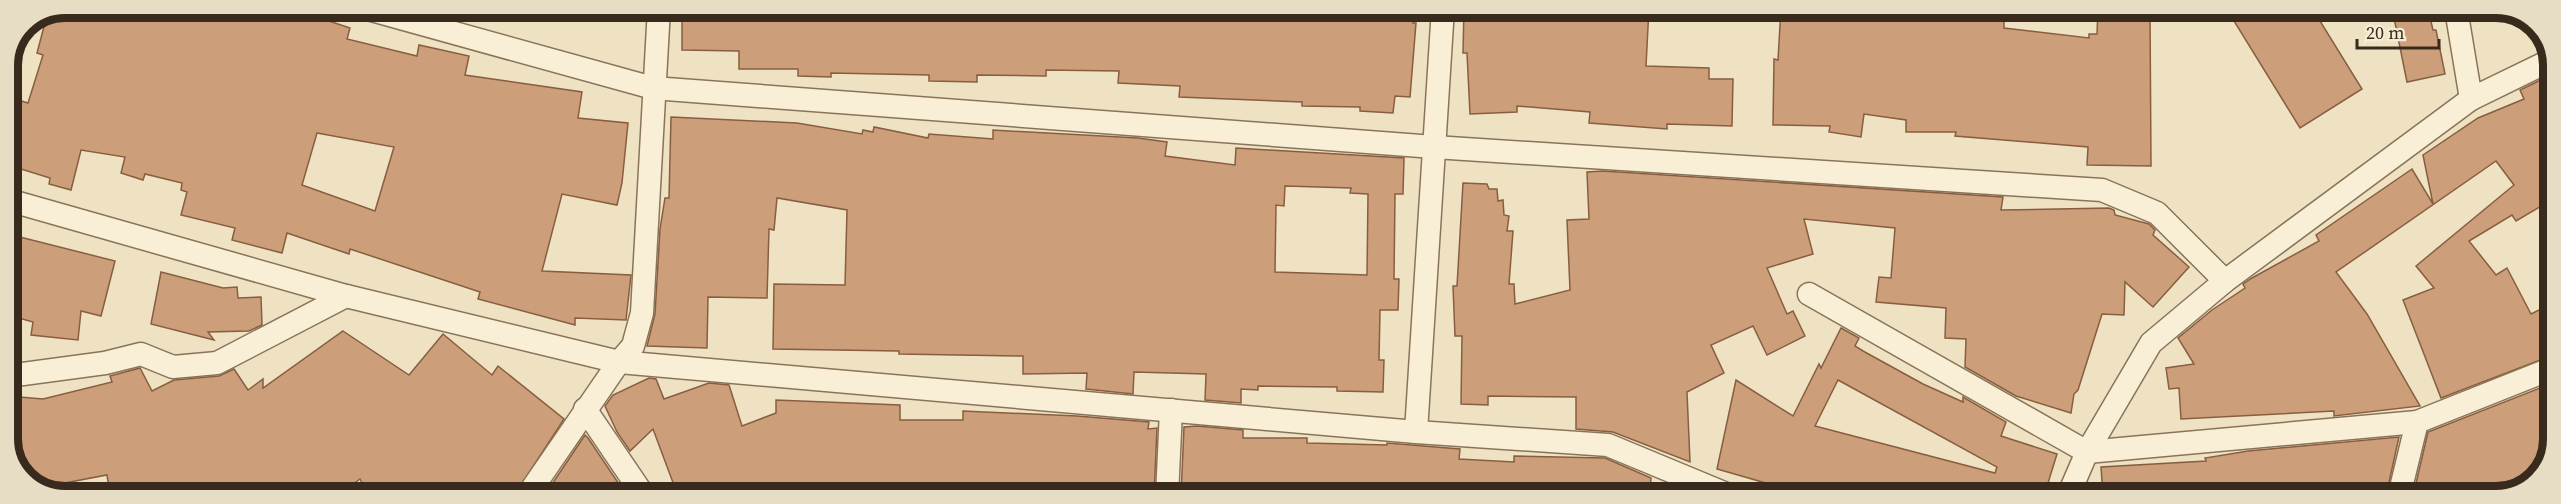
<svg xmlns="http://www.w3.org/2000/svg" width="2561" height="504" font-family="'Source Serif 4',serif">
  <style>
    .building { fill: #cc9e79; stroke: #885e40; stroke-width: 1.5; fill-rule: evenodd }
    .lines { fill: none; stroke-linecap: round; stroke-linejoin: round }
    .minor-casing { stroke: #89745a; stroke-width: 25 }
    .minor { stroke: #f9efd7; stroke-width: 22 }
    .rim { fill: none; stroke: #382b1e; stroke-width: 8 }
  </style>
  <rect width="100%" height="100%" fill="#eee2c3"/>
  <g class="building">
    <path d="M65,8H290L350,28L347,39L417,56L419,45L469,56L465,75L582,92L578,118L628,123L622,183L617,205L562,194L542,271L631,275L626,320L575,318V325L478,299L480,292L350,249L349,254L287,233L282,253L232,240L235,228L181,215L187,192L181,190L182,183L145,174L143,180L121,173L125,157L81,150L71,190L49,184L50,178L8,165V115L12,98L28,103L43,55L37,53L47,15ZM317,133L394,147L375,211L302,185Z"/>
    <polygon points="682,8 1102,8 1102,15 1182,20 1181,8 1413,8 1413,23 1416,23 1410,97 1395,96 1393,113 1360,111 1360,107 1302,106 1302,102 1179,97 1180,86 1118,83 1119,71 1046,70 1046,76 977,75 977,82 929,81 929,75 831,73 831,77 798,76 798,69 739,69 739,51 682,50"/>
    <polygon points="1464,8 1649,8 1646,66 1709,68 1709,79 1733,79 1732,126 1667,124 1667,129 1589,123 1590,112 1517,106 1517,112 1470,114 1467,53 1463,53"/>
    <polygon points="1781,8 2004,8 2004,28 2089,38 2089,34 2097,34 2098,8 2150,9 2151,166 2087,165 2088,147 1955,136 1956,132 1906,132 1906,120 1864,114 1861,137 1829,132 1830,126 1773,125 1774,59 1778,60"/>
    <polygon points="2226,8 2312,8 2362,89 2300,128"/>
    <polygon points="2392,8 2428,9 2433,30 2436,30 2445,74 2407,82"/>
    <polygon points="2553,74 2553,199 2516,221 2512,215 2469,241 2496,275 2507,268 2531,314 2541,309 2553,331 2553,355 2441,398 2403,300 2434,288 2416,266 2514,185 2496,161 2336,272 2367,314 2420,406 2334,416 2334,411 2181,419 2179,388 2169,389 2166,368 2194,364 2178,338 2212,310 2245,288 2243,284 2252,278 2319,241 2316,235 2412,169 2433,204 2423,155 2478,118 2524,99 2520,90"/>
    <path d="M671,117L797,123L862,134L863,130L873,132L874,127L928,138L929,134L993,139V130L1138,138L1167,142L1165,156L1235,165L1236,148L1404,158L1403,194H1395L1394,279H1399L1398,310H1380L1379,360H1384L1383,392L1337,391V387L1258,386V390L1241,389V403L1205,400L1206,374L1134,372L1133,394L1086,389L1087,373L1023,374V356L899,354V351L773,349L774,284L845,285L847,210L777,198L774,230L769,229L767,298L708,297L707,348L647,346L655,314L660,229L665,198H669ZM1285,186L1351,188L1350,193L1368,194L1367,275L1275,272L1276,205L1284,206Z"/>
    <polygon points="1603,171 2003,197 2001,210 2109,208 2114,210 2115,215 2149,224 2155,230 2153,235 2189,267 2153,307 2125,282 2124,315 2102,314 2078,390 2074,394 2071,413 2016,396 1965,367 1966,339 1945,338 1946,308 1876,302 1879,277 1891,278 1895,228 1804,219 1813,254 1767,268 1787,314 1793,311 1805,336 1767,355 1753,326 1711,345 1724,373 1687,392 1690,462 1613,432 1576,429 1576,397 1488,396 1488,405 1461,404 1462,336 1455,336 1453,286 1457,286 1463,183 1487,184 1489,189 1497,189 1498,201 1503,200 1504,215 1509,216 1507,231 1513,231 1509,284 1514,284 1515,304 1570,290 1567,220 1589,219 1587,172"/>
    <polygon points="8,234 115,261 101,316 81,311 78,340 31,335 33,322 8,315"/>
    <polygon points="161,272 223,288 237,287 238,298 261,297 262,325 249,331 208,332 214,340 151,324"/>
    <path d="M1841,328L1859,338L1855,346L1863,351L1923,384L1963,402V397L2006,422L2001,436L2057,454L2044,496H1811L1717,469L1736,380L1793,416L1819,364L1821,368ZM1838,380L1997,467L1995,473L1815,426Z"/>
    <polygon points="343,331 409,375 443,334 492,375 498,366 564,419 514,496 451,496 441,485 419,496 369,496 360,479 337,496 110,495 107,475 65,483 62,495 54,495 22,477 8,446 8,396 43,399 112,382 110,376 140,368 152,391 174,380 219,376 234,369 248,390 263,379 263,388"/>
    <polygon points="649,378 656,379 664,399 709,383 729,385 742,426 776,413 776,400 900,405 900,420 963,420 963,411 1077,416 1149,422 1148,429 1157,428 1154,496 958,496 905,493 678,496 653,429 630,451 617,432 605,406 613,395"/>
    <polygon points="2553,383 2552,450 2534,483 2497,496 2413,496 2428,432"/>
    <polygon points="1197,426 1243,430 1243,438 1307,438 1307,443 1387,445 1387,443 1460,449 1459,459 1514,462 1514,456 1605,458 1651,478 1650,490 1635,488 1635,496 1383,496 1383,494 1306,491 1306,496 1181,496 1184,427"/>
    <polygon points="585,435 588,438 627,496 544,496"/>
    <polygon points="2399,437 2386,496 2103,496 2101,467 2206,461 2205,458 2248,451"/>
  </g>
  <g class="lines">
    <g class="minor-casing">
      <g id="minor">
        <polyline points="364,8 653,88 1434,147 2102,190 2157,213 2225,281"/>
        <polyline points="2456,9 2471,99"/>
        <polyline points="8,200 346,296 619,362 1416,432 1608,445 1731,496"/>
        <polyline points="1809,294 2087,452 2417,422 2553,368"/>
        <polyline points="8,376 105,363 141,354 173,367 217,363 346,296"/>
        <polyline points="585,409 644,496"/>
        <polyline points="1416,432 1443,8"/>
        <polyline points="527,496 619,362 633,346 642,313 659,8"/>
        <polyline points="1167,496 1171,410"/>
        <polyline points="2068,496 2087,452 2151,343 2225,281 2471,99 2553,59"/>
        <polyline points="2399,496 2417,422"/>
      </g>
    </g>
    <use href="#minor" class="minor"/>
  </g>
  <path d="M0 0H2561V504H0ZM65 18H2496A47 47 0 0 1 2543 65V439A47 47 0 0 1 2496 486H65A47 47 0 0 1 18 439V65A47 47 0 0 1 65 18Z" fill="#e7ddc5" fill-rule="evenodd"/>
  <path class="rim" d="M65 18H2496A47 47 0 0 1 2543 65V439A47 47 0 0 1 2496 486H65A47 47 0 0 1 18 439V65A47 47 0 0 1 65 18Z"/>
  <path d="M2357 39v9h82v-9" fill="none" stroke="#382b1e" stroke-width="3"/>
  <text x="2366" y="39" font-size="18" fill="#382b1e" stroke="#f6ecd3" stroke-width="4.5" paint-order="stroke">20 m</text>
</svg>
